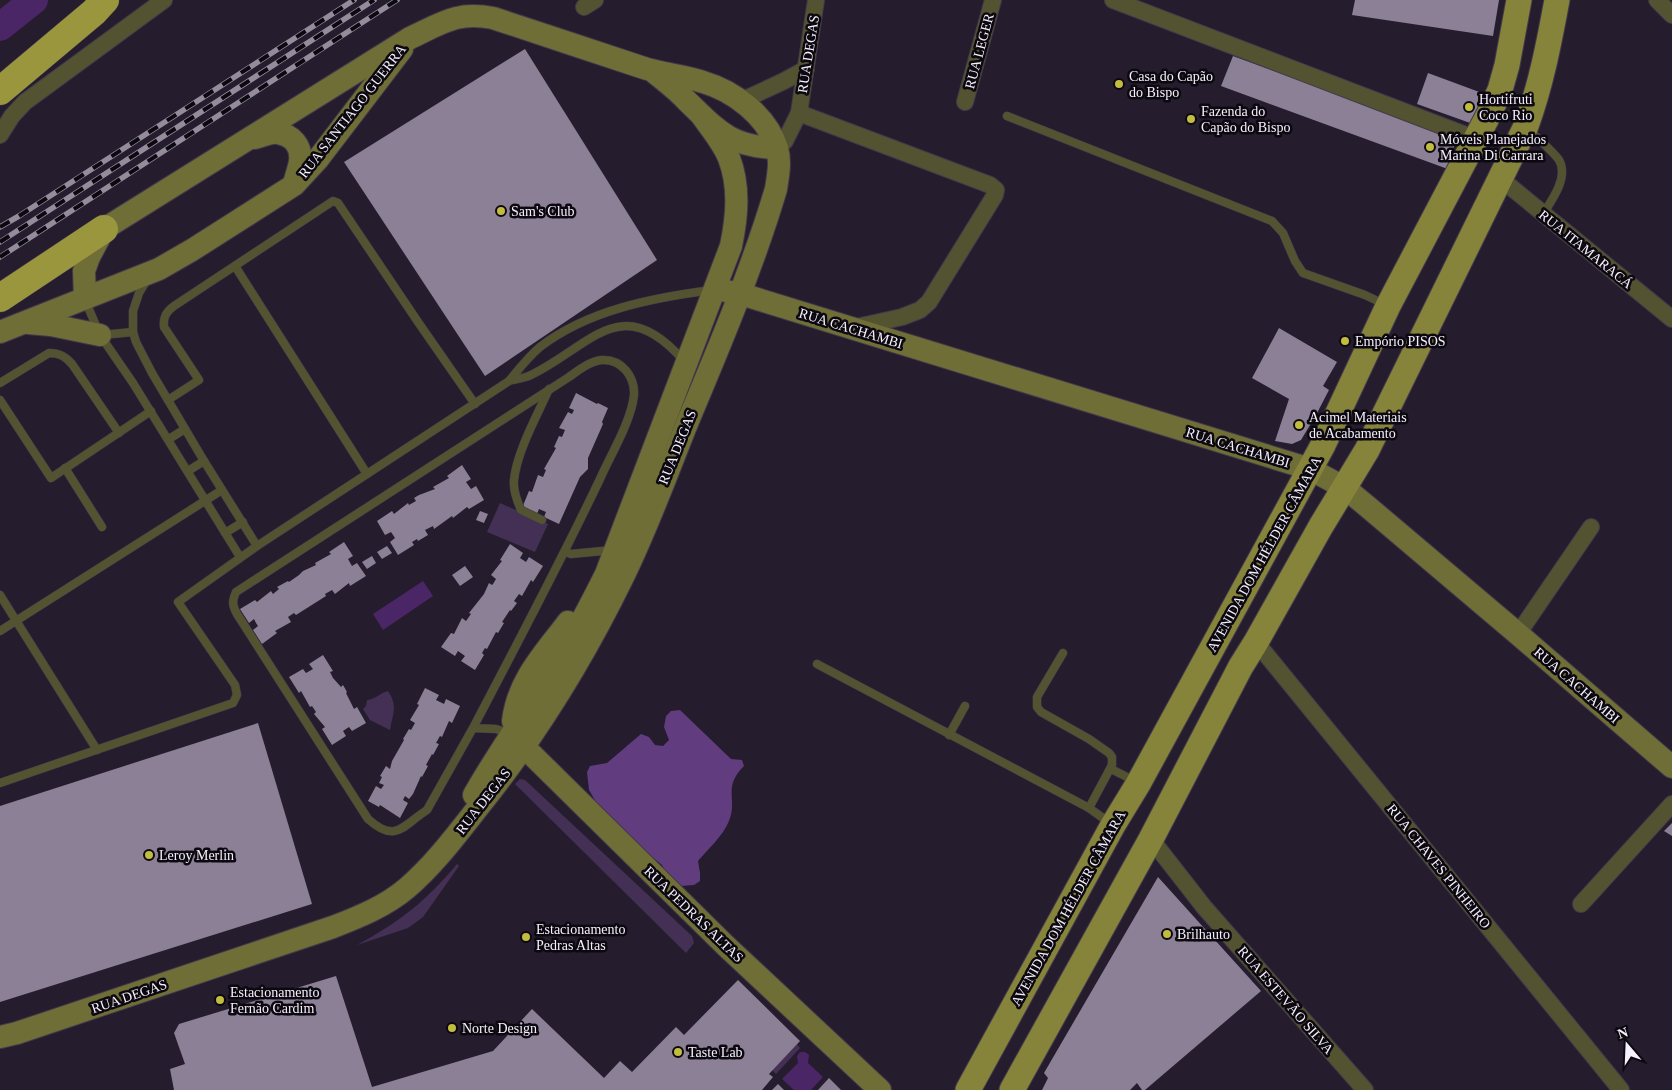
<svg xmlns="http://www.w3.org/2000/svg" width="1672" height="1090" font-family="Georgia,serif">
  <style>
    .green { fill: #443055 }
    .forest { fill: #613c7f }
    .water { fill: #4b2667 }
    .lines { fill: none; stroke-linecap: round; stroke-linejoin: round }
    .river { stroke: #4b2667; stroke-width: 28 }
    .building { fill: #8b8096 }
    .lane-casing { stroke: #423a4b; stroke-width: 9 }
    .street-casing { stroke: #423a4b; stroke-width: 18 }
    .secondary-casing { stroke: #423a4b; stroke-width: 24 }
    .primary-casing { stroke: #423a4b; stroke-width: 27 }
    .highway-casing { stroke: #423a4b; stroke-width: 29 }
    .lane { stroke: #535231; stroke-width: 8 }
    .street { stroke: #535231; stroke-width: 16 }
    .secondary { stroke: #706e37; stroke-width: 22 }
    .primary { stroke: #86833a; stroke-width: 25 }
    .highway { stroke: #9a963d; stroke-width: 28 }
    .rail-casing { stroke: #938c9b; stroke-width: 5.5 }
    .rail { stroke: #0c0810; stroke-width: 4; stroke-dasharray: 11; stroke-linecap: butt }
    .poi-dot { fill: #c2bd3f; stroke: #0c0810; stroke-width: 2 }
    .labels { text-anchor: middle; stroke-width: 5; stroke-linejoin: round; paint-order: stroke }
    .street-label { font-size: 14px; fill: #f6f0fc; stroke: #0c0810 }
    .poi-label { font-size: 14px; fill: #f6f0fc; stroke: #0c0810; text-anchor: start }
  </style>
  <rect width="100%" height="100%" fill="#251c2e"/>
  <g class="green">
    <polygon points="500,503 548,524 535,552 487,532"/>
    <path d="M388,691C398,706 393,713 390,730L370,720L363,709L366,706L367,700C376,699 380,693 388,691Z"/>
    <polygon points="520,779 525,780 692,936 694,943 686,953 515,784"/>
    <path d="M457,864L459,866L423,917L408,928L357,945C401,921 425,902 457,864Z"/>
    <polygon points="797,1044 800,1048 776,1074 772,1070"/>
  </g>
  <path class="forest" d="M680,710L731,759L742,760L744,766C722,788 738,799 729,821C723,836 708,849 698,861L700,873V881L694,885L681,886L666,873L662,865L652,857L641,854L600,809L589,790L587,772L590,766L607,763L641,734L649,737L655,745L663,746L669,740L664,727L666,716L671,711Z"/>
  <g class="water">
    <polygon points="423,581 433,596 383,630 373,614"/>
    <polygon points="800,1052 805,1052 809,1055 808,1063 823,1077 811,1090 794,1090 782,1079 798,1063 797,1056"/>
  </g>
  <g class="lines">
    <polyline class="river" points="0,27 34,0"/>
  </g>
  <g class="building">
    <polygon points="1355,0 1499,0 1493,36 1352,15"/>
    <polygon points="525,49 657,260 485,376 344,162"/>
    <polygon points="1233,56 1452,136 1451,142 1455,143 1447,168 1445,168 1221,86"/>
    <polygon points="1428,73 1482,93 1485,95 1473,124 1417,104"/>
    <polygon points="1279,328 1337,362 1323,386 1329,390 1316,415 1301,440 1292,444 1275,441 1289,399 1252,378"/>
    <polygon points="576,393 597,404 598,403 608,408 602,422 603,424 588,458 588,469 580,477 559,524 544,517 546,512 539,509 537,514 522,508 529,491 532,492 538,475 543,477 546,470 544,469 556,448 554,447 559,436 562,437 565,430 559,428 568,412 572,414 574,410 569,408"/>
    <polygon points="462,465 471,479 466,482 471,489 476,486 484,500 469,509 467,507 453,518 452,516 434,529 433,526 425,530 428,535 418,541 417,539 412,542 414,545 398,555 390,542 395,538 391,532 385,535 377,521 392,511 394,514 408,503 409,505 416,501 414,498 419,495 435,489 433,487 449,478 447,476"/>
    <polygon points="480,511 488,514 484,523 476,520"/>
    <polygon points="344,542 353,556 348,559 352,566 357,563 366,576 350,586 349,583 335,594 332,590 325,594 326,596 296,615 294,613 288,617 291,622 275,631 277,633 262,644 253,630 258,626 256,623 254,619 249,623 240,609 255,600 257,602 271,591 273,594 279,589 277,587 288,581 289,582 299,575 303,571 316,565 315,563 331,554 329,552"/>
    <polygon points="510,544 523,553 520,558 526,562 529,557 543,566 533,582 531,580 522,596 519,594 514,601 517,603 511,611 510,610 502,622 504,623 498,633 496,632 487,649 485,648 482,653 484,655 475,670 461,661 465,656 458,651 455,656 441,647 451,633 454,634 462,618 466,621 471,614 469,613 484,594 489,583 492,585 493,584 496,579 491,575 502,561 500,560"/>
    <polygon points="387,546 392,553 382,559 377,552"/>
    <polygon points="372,556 376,563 367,569 362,562"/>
    <polygon points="465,566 473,577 460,586 452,575"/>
    <polygon points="323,655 333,671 330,672 333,678 341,687 343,685 347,692 346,693 354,709 357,707 366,723 352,731 349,727 343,731 346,736 332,745 322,729 325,727 314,714 316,712 312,706 310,707 301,691 299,693 289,677 303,669 306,673 313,669 309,664"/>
    <polygon points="425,688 439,695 436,700 444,704 446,699 460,706 452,723 449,721 442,737 440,736 436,743 439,744 433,755 432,754 426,765 428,766 422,777 421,776 413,794 409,799 405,796 403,800 408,803 400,818 380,805 379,807 368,801 376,786 381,789 384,785 379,783 382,777 380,776 386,766 390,769 392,761 404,740 403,739 409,729 411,730 415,723 410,720 419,705 417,704"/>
    <polygon points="258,723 312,904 0,1002 0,806"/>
    <polygon points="1672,823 1672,836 1664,831"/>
    <polygon points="1158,877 1261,991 1145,1090 1142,1090 1137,1083 1130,1090 1042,1090 1048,1078 1044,1073"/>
    <polygon points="336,976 372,1087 493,1051 532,1009 604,1078 620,1061 632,1072 676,1027 684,1035 738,980 800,1041 769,1074 773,1077 762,1090 174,1090 170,1069 185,1064 174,1033 179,1024"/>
    <polygon points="829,1078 841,1090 818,1090"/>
    <polygon points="778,1084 784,1090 772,1090"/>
  </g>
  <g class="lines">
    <g class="lane-casing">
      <g id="lane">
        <polyline points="1007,116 1272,221 1283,233 1295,261 1303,273 1365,295 1386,305"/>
        <path d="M1528,129C1536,137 1553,151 1559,160C1569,177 1552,200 1543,214"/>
        <polyline points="235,266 367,474"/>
        <polyline points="147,280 139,293 133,311 133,332 136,342 152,373 204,461 257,546"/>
        <polyline points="85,300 100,335 133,383 240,557"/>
        <polyline points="102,335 133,332"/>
        <path d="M509,381C519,369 528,357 540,347C588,310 652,298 711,290"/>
        <path d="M0,383L49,353C59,353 65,356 72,364L119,433"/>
        <polyline points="0,400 51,478 151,411"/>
        <path d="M168,400L199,380L164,327C163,317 166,312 174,306L333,201L338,203L418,322L475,404"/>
        <polyline points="169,439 185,429"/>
        <polyline points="65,468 102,527"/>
        <polyline points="188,471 204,461"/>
        <path d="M542,520L521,510C517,501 513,489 514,480C517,451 537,416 549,389"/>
        <polyline points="225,533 243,522"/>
        <polyline points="565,552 571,554 613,550"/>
        <polyline points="0,595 97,750"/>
        <polyline points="0,631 222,490"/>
        <polyline points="1063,653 1037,697 1037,707 1041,712 1089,739 1109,753 1112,757 1112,765 1089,808"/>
        <polyline points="817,664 1089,808 1110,823"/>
        <path d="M473,728C516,646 560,563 600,479C611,454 631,422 634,395C635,377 622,359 602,360C590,361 579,370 569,377L236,592C232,601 232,605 237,614L368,819C396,844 402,826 427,810L473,728L496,729L509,733"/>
        <polyline points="949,735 965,706"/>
        <polyline points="1111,769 1135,781"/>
        <path d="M0,783L233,703L237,695L235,685L178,602L257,546L509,381C517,379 525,378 531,375C591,346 621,289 684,361"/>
      </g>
    </g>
    <g class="street-casing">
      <g id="street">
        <polyline points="1113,0 1476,139"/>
        <polyline points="1657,0 1672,15"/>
        <polyline points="584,7 595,0"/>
        <polyline points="741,101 784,81 806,69"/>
        <polyline points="965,102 993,0"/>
        <polyline points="799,113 990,185 996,190 995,195 929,302 920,310 902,317 852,328"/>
        <polyline points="0,135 12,116 25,102 164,0"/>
        <polyline points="777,148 785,141 799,113 816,0"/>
        <polyline points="1501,179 1672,319"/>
        <polyline points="1518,634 1591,527"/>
        <polyline points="1256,642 1621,1090"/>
        <polyline points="1151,839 1204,907 1365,1090"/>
        <polyline points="1581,904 1672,804"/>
      </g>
    </g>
    <g class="secondary-casing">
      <g id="secondary">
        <path d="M655,73C666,82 677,90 687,101C718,131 731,147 777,148"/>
        <path d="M255,138C262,136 271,132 278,133C292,135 302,146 300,161C299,168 296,176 294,184"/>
        <polyline points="716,289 741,294 1310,469 1345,488 1368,507 1518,634 1672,767"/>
        <polyline points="28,323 51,325 100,335"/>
        <polyline points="0,332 159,269 192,250 294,185 318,159 402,49"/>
        <path d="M513,721C518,680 544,654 568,622"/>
        <polyline points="513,736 726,946 880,1090"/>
        <path d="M474,795C501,747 534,703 562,656C578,629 592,602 606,574L731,246C737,217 740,187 729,158C723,143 711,129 702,116"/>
        <path d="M0,1037L17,1033L333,927C359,917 386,906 407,888C435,864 457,834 480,805C536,735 584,657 623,577C648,526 667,473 688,421C720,345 752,269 776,189C778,176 781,162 777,148C767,116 734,91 703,82C683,75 661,74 641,67C592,51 542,34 493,18C457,11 442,23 410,38L104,229L89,257L84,271L85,298"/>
      </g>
    </g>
    <g class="primary-casing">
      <g id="primary">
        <polyline points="968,1090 1113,825 1138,784 1323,445 1388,306 1489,114 1500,90 1507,65 1519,0"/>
        <path d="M1012,1090L1151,839L1241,666L1256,642L1321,526L1367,450L1526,126C1541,85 1549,43 1557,0"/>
      </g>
    </g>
    <g class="highway-casing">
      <g id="highway">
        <polyline points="0,91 94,12 105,0"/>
        <polyline points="0,298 104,229"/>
      </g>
    </g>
    <use href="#lane" class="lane"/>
    <use href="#street" class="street"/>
    <use href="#secondary" class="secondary"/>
    <use href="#primary" class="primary"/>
    <use href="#highway" class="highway"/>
    <g class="rail-casing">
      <g id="rail">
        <polyline points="0,227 19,216 354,0"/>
        <polyline points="0,242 374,0"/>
        <polyline points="0,257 397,0"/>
      </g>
    </g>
    <use href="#rail" class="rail"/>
  </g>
  <g class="poi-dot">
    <circle cx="1119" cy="84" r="5"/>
    <circle cx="1469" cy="107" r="5"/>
    <circle cx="1191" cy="119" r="5"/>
    <circle cx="1430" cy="147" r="5"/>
    <circle cx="501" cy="211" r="5"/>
    <circle cx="1345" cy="341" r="5"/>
    <circle cx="1299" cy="425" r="5"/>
    <circle cx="149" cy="855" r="5"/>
    <circle cx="1167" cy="934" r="5"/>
    <circle cx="526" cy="937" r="5"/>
    <circle cx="220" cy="1000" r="5"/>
    <circle cx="452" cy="1028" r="5"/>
    <circle cx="678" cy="1052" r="5"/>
  </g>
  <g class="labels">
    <g class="street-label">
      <text transform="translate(979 51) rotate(-75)" y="5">RUA LEGER</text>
      <text transform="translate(808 54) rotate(-81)" y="5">RUA DEGAS</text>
      <text transform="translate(352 111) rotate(-52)" y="5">RUA SANTIAGO GUERRA</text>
      <text transform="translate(1586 249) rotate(39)" y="5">RUA ITAMARACÁ</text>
      <text transform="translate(851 328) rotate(17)" y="5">RUA CACHAMBI</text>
      <text transform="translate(677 447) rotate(-68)" y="5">RUA DEGAS</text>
      <text transform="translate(1238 447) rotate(17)" y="5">RUA CACHAMBI</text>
      <text transform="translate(1264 554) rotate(-61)" y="5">AVENIDA DOM HÉLDER CÂMARA</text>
      <text transform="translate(1577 685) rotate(41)" y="5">RUA CACHAMBI</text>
      <text transform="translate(483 801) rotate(-52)" y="5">RUA DEGAS</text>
      <text transform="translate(1439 866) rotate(51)" y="5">RUA CHAVES PINHEIRO</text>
      <text transform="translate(1068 908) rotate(-61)" y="5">AVENIDA DOM HÉLDER CÂMARA</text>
      <text transform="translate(694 914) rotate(44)" y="5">RUA PEDRAS ALTAS</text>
      <text transform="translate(129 996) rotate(-19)" y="5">RUA DEGAS</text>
      <text transform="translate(1286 1000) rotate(49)" y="5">RUA ESTEVÃO SILVA</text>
    </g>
    <g class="poi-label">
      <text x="1129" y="81">Casa do Capão<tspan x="1129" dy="16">do Bispo</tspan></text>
      <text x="1479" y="104">Hortifruti<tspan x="1479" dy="16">Coco Rio</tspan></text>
      <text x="1201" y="116">Fazenda do<tspan x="1201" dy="16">Capão do Bispo</tspan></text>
      <text x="1440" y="144">Móveis Planejados<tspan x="1440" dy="16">Marina Di Carrara</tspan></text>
      <text x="511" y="216">Sam's Club</text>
      <text x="1355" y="346">Empório PISOS</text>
      <text x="1309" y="422">Acimel Materiais<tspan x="1309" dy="16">de Acabamento</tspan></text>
      <text x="159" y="860">Leroy Merlin</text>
      <text x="536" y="934">Estacionamento<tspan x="536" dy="16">Pedras Altas</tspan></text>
      <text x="1177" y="939">Brilhauto</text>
      <text x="230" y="997">Estacionamento<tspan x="230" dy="16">Fernão Cardim</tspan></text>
      <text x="462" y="1033">Norte Design</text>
      <text x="688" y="1057">Taste Lab</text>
    </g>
  </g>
  <g transform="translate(1627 1045) rotate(341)" stroke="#0c0810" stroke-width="4" paint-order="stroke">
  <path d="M0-4L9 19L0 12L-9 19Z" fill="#f6f0fc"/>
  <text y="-8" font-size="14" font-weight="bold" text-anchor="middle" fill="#f6f0fc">N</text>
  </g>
</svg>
